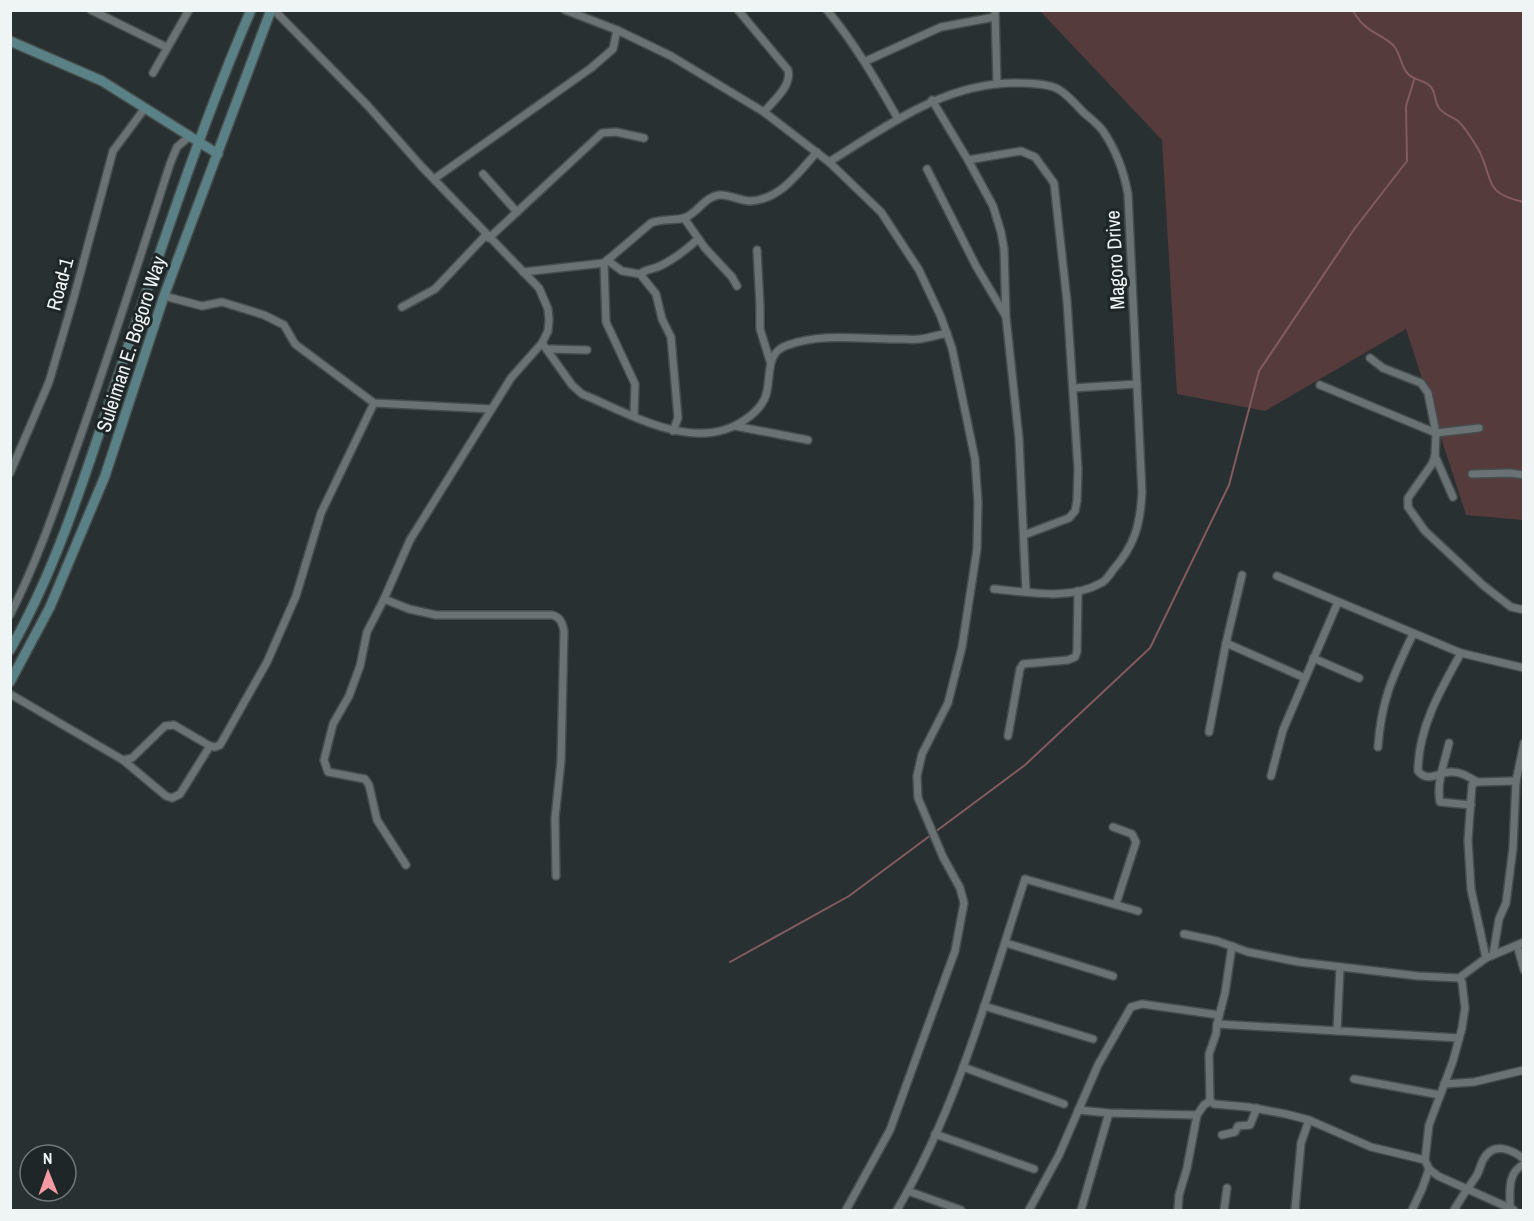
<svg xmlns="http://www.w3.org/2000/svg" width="1534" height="1221" font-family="'Archivo Narrow',sans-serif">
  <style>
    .green { fill: #563b3d }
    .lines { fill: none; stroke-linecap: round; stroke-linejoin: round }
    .stream { stroke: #835b5f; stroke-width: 2 }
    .street-casing { stroke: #464d4d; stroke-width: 10 }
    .secondary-casing { stroke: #464d4d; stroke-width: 12 }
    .street { stroke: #6a7273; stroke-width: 7 }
    .secondary { stroke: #5a8186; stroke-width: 9 }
    .labels { text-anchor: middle; stroke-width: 6; stroke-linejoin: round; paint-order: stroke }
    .street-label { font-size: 20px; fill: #eff4f4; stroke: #1f2627 }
  </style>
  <rect width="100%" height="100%" fill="#293031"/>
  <polygon class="green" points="1040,11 1523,11 1523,520 1466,515 1406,329 1265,411 1177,394 1162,140"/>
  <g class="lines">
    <g class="stream">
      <path d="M1352,10C1356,15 1359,21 1364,25C1373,34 1383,35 1394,46C1401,55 1401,67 1408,74C1415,81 1426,80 1431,87C1436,93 1434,101 1439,108C1444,115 1452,116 1458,121C1465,127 1472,139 1477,147C1495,177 1480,193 1524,202"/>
      <polyline points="730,962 849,896 1025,765 1150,648 1229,485 1259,371 1355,228 1407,161 1406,106 1414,80"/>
    </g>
    <g class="street-casing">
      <g id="street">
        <polyline points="91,10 166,47"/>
        <polyline points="274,10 368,106 422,167 539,288 548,309 549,320 548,331 542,343 511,378 410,540 384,599 367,632 360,666 349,696 333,724 324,760 328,772 365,779 369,785 377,820 406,865"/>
        <polyline points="565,10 617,30 671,56 764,112 829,162 881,212 919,270 941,317 952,348 975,459 978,502 977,549 962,647 948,703 922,754 917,776 918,798 943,857 960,888 964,903 955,951 890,1130 846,1210"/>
        <path d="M738,10L788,70C792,86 774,100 764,112"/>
        <path d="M827,10C855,44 876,80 898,119"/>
        <polyline points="995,10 997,84"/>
        <polyline points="866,61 941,27 995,17"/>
        <polyline points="153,73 189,10"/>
        <polyline points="932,100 968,160 993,206 1001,232 1004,249 1006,317 1019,439 1026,592"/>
        <polyline points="968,160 1021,151 1035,157 1054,183 1067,301 1078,469 1077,501 1075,511 1069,518 1024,535"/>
        <path d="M829,162C887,126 944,83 1015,83C1028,83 1044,83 1056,88C1067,93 1075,104 1083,112C1090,118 1098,124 1103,131C1116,150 1124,172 1128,194L1142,493C1140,525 1135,545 1113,570C1110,574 1106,581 1101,583C1069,601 1028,592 994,589"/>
        <polyline points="927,169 976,266 1005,315"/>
        <polyline points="483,174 517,212"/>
        <polyline points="434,179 591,68 613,49 617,30"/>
        <polyline points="684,218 705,248 732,277 737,286"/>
        <polyline points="489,238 602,133 616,132 644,138"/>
        <polyline points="757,250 760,306 760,329 770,361"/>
        <polyline points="607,260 622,271 640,274 656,294 662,319 671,337 678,418 673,431"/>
        <polyline points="604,263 606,322 635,384 634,415"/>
        <path d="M523,272L604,263L651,223C662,218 673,221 684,218C697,214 704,197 719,195C729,194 740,201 751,201C781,199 799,172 817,152"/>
        <path d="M640,274C647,268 654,270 662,265C676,258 687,249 698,239"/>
        <polyline points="164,296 202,306 222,302 264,315 284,325 295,344 374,403 491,409"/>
        <polyline points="402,307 435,289 486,235"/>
        <path d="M542,343L572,385L582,394C631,414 696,455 746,419C756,412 765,403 767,391C771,372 766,352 788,345C825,332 864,340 902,339C908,339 914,340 920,339C929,338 938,335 947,333"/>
        <polyline points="547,349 587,350"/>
        <polyline points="1370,358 1383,368 1421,383 1428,393 1436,433 1435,456 1432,464 1408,498 1408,507 1425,531 1484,586 1511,607 1524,610"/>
        <polyline points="1320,385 1436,433 1479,428"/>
        <polyline points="1073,388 1137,384"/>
        <polyline points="735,426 808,440"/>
        <polyline points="1435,456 1453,497"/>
        <polyline points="10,473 49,382 74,297 113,151 145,108"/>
        <polyline points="1472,474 1510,473 1524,475"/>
        <polyline points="1277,576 1461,653 1524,668"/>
        <path d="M384,599L409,609L436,615H552C560,617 562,622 564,631L561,761L555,818L556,876"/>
        <path d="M10,615C40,556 60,494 82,432C113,343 141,254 170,164L177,147L190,136"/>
        <polyline points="1226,643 1305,678"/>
        <path d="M1461,653C1441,689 1418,728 1418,771C1428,783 1437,773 1450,772C1460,771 1469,777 1477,782"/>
        <polyline points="1313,658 1359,678"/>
        <polyline points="10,694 123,760 166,796 172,798 180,794 210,746"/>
        <polyline points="1209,732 1226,643 1242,575"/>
        <polyline points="1008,736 1020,669 1023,664 1068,660 1075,657 1077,652 1078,591"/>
        <path d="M1449,743C1445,761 1436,783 1440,802L1471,805"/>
        <path d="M1378,747C1381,700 1393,676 1413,634"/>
        <polyline points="123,760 132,758 165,726 174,725 210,746 215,747 220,745 267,662 296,596 321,513 374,403"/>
        <polyline points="1271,776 1283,730 1338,602"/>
        <polyline points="1113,827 1132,834 1136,842 1116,904"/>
        <polyline points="1184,934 1217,941 1248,952 1299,962 1418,976 1459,978 1462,982 1465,1008 1462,1028 1453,1061 1429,1125 1425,1160 1429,1169 1438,1176 1514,1210"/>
        <polyline points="1006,943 1113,976"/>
        <polyline points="1517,945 1524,970"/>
        <polyline points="1493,955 1499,919 1506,903 1513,848 1516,781 1524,743"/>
        <polyline points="1486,958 1471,889 1468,840 1472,785 1477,782 1516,781"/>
        <polyline points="1459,978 1486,958 1524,942"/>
        <polyline points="984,1006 1093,1039"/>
        <polyline points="1217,1024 1459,1038"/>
        <polyline points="1337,1031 1340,967"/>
        <polyline points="963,1067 1064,1104"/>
        <polyline points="1354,1079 1440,1095"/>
        <polyline points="1444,1084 1474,1082 1524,1070"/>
        <polyline points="1210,1101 1214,1104 1248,1107 1286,1114 1309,1120 1371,1147 1425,1160"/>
        <polyline points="1210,1101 1209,1054 1216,1034 1217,1024 1225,993 1232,946"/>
        <polyline points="1078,1110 1109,1113 1197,1115"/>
        <polyline points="935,1134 1034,1169"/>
        <polyline points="1222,1135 1235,1132 1238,1126 1250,1125 1257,1108"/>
        <polyline points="908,1191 961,1210"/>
        <path d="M1510,1208C1510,1191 1507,1173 1524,1164"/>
        <path d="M897,1210C957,1108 989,991 1025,879L1138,911"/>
        <polyline points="1029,1210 1059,1155 1098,1065 1131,1007 1142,1004 1219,1015"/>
        <polyline points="1081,1210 1109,1113"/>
        <polyline points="1178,1210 1179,1195 1187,1168 1197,1115 1204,1105 1210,1101"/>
        <polyline points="1224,1210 1227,1188"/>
        <polyline points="1295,1210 1301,1143 1309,1120"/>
        <polyline points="1412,1210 1422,1189 1429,1169"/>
        <path d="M1454,1210C1461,1198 1467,1189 1475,1178C1479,1173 1480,1166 1483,1160C1493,1141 1511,1149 1524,1159"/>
      </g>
    </g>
    <g class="secondary-casing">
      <g id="secondary">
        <polyline points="10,41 102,81 218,154"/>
        <path d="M10,650C57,567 85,476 115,385C158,259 198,133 251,10"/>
        <polyline points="10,682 50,607 105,476 164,296 271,10"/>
      </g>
    </g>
    <use href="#street" class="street"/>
    <use href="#secondary" class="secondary"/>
  </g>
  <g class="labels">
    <g class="street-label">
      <text transform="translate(1115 260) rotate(-93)" y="7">Magoro Drive</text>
      <text transform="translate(60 284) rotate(-75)" y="7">Road-1</text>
      <text transform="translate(131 344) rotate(-72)" y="7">Suleiman E. Bogoro Way</text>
    </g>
  </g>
  <rect width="1534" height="1221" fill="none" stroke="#eff4f4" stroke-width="24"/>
  <g transform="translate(48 1173) rotate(359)"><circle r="28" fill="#1f2627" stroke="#727879" stroke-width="1.5"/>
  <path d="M0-4.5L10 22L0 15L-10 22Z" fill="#f49aa3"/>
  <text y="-9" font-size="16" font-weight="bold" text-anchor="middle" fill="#eff4f4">N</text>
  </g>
</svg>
